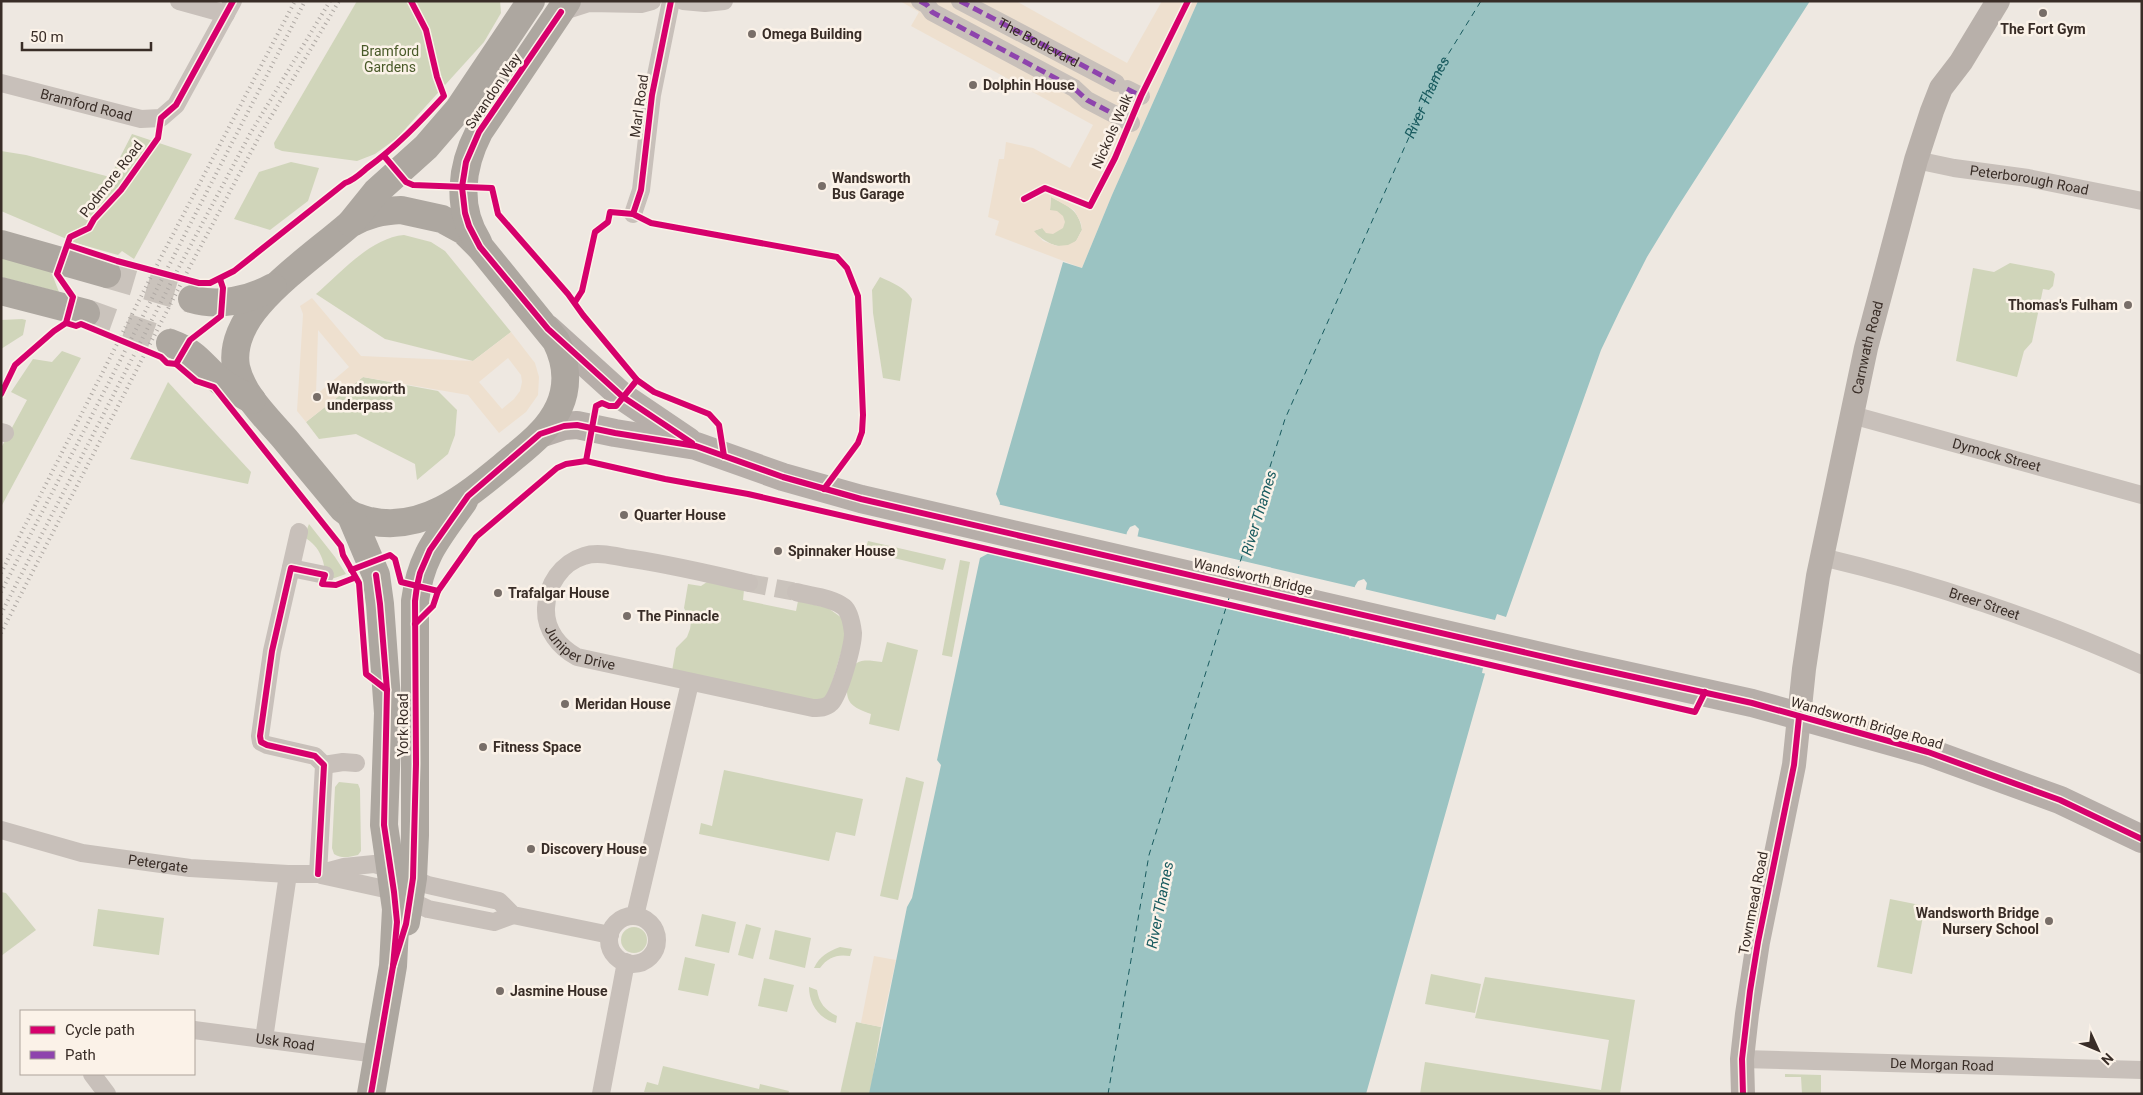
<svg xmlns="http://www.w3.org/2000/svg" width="2143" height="1095" font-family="Roboto,sans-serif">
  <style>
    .green { fill: #d0d5ba }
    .plaza { fill: #eee0cf; fill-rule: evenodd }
    .water { fill: #9bc3c2; fill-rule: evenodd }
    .pier { fill: #eee8e1 }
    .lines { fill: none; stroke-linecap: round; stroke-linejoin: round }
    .ferry { stroke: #195b5f; stroke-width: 1; stroke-dasharray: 6 5; stroke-linecap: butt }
    .street-tunnel { stroke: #cac3bc; stroke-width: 18; stroke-dasharray: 18 9; stroke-linecap: butt }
    .highway-tunnel { stroke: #cac3bc; stroke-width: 28; stroke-dasharray: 28 14; stroke-linecap: butt }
    .street { stroke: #c8c0ba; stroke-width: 18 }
    .secondary { stroke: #b8b0aa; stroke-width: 24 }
    .primary { stroke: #b6aea9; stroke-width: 28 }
    .highway { stroke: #ada7a0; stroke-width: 28 }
    .rail { stroke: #afa9a4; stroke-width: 4; stroke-dasharray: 1 4; stroke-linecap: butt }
    .quiet { stroke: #8e44ad; stroke-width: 5; stroke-dasharray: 10 5; stroke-linecap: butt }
    .cycleway-casing { stroke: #fbf2e8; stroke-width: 9 }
    .cycleway { stroke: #d6006c; stroke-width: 6 }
    .poi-dot { fill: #786e68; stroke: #fbf2e8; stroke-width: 2 }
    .labels { text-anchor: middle; stroke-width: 5; stroke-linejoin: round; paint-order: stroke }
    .poi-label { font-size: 14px; font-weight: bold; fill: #392d27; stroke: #fbf2e8; text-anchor: start }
    .street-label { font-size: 14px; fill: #392d27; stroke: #fbf2e8 }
    .park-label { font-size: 14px; fill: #495a29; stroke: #fbf2e8 }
    .water-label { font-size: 15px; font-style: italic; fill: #195b5f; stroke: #fbf2e8 }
  </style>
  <rect width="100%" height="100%" fill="#eee8e1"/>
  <g class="green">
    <polygon points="357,1 500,1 501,13 484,42 397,138 375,154 357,161 282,151 275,148 274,143"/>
    <polygon points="132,134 192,154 134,259 122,251 118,255 76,243 1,211 1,151 26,155 110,177"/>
    <polygon points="291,162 319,168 308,201 270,230 234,219 259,172"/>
    <path d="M1051,197C1067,206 1079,209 1082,230C1080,233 1078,238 1076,241C1063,254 1043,241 1033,231L1042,228L1050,210Z"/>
    <path d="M404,235L431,242L445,251L511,332L473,361L385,339L316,294C341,273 370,238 404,235Z"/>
    <polygon points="1,254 50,269 59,292 1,277"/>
    <polygon points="2010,263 2052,271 2055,274 2053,286 2049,290 2043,289 2032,342 2024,351 2017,377 1956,361 1973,268 1994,272"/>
    <path d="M880,277C893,283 904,287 912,299L900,381L883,378L873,313L872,290Z"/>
    <polygon points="22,319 26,320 23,335 1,349 1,320"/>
    <polygon points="62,351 81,358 1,507 1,448 27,400 11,392 33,359 52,362"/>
    <polygon points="363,377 438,391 457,410 455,435 448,454 417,480 415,464 356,434 319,439 306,422"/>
    <polygon points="168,382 251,472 248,484 130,459"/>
    <path d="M309,524L335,557L346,574L326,581C325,562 321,547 304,537Z"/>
    <polygon points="868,541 946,559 943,570 865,551"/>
    <polygon points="960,560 970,562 952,657 942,655"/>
    <polygon points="707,582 744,590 743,600 796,611 798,601 828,608 842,618 846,636 828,696 820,701 672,671 676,648 687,637 690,629 691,622 684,608 688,584 701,586"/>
    <path d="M887,642L918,650L899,731L869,724L871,714C852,707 844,703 848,681C853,658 861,659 882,662Z"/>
    <polygon points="724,770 863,799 855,836 836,832 829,861 699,834 701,823 712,826"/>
    <polygon points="906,777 924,782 898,900 880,896"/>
    <path d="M339,782L358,784L360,789L361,851L358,855C349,857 342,859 334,854L332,848L335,787Z"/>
    <polygon points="1,892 6,893 36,930 1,956"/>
    <polygon points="1890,899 1925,906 1912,974 1877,967"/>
    <polygon points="98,909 164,918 159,955 93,946"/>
    <polygon points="702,914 736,922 729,953 695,946"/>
    <polygon points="746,924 761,928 753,959 738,955"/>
    <circle cx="634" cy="940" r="13"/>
    <polygon points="775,930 811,938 805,968 769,959"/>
    <path d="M840,947L852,949L850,956C837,954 828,957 820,968H814C820,956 827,952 840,947Z"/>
    <polygon points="685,957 715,964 708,996 678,990"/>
    <polygon points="1431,974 1481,984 1475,1013 1425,1004"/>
    <polygon points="1485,977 1635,1000 1620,1094 1420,1094 1425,1062 1601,1090 1609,1040 1475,1018"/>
    <polygon points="764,978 794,985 787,1012 758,1006"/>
    <path d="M809,987L817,990C819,1003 825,1010 837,1016L836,1023C819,1019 809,1004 809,987Z"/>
    <polygon points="856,1022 881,1027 870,1094 840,1094"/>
    <polygon points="663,1066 759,1089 760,1084 789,1091 788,1094 644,1092 647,1082 658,1085"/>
    <polygon points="1785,1074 1821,1075 1821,1094 1802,1094 1801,1077 1785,1077"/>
  </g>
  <g class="plaza">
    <path d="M900,1H1016L1127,63L1162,1H1198L1112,195L1082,268L995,235L999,221L988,217L999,159H1004L1006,142L1033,148L1070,168L1093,125L911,26L919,12ZM1051,197L1074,210L1081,223L1082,230L1076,241L1068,245L1057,246L1043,241L1034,231L1042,228L1046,233L1053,234L1063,228L1065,222L1063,216L1057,211L1050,210Z"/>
    <path d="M312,298L361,356L473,361L511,332L535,363L539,377L538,395L526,412L499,433L468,395L363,377L306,422L297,411L303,314L300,306ZM318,330L349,367L316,395L318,331ZM508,358L521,375L522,382L520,391L514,399L502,409L479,382Z"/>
    <polygon points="874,956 896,960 881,1027 861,1023"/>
  </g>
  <path class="water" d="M1198,1H1810L1675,211L1647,257L1622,306L1601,350L1506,617L1494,645L1486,670L1366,1094H869L907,907L912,898L941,765L937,760L980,558L989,553L1000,503L996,494L1063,262L1082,268L1112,195ZM1135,525L1139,529L1138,534L1128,580L1122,585L1117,578L1127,532L1130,527ZM1364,579L1367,583L1366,588L1356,634L1350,639L1345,632L1355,586L1358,581Z"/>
  <polygon class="pier" points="997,504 1129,535 1120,578 1122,582 1125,579 1136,536 1358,588 1348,632 1350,636 1354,633 1364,589 1495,620 1497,614 1506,617 1506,623 1496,645 1487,674 1482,673 1483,668 985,552"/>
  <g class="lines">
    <g class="ferry">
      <path id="s1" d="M1237,572L1285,419L1439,69L1481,1"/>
      <polyline points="1108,1094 1149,855 1229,598"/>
    </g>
    <polyline class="street-tunnel" points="749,583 796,592"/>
    <g class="highway-tunnel">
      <polyline points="107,274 192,299"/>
      <polyline points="86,313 170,343"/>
    </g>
    <g class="street">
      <polyline points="179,1 226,14"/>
      <polyline points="683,1 705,3 724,1"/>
      <polyline points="920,1 927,5 932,12 1074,88 1087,100 1131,123"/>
      <polyline points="960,1 1116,83"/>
      <polyline points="561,12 589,3 641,4 652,1"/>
      <path id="s2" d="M1,83L141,119L161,118L176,105L233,1"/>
      <polyline points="1127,89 1141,96"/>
      <path id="s3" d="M1916,160L1954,168L2028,178L2142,201"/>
      <polyline points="633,214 641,190 652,95 671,1"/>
      <path id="s4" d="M1852,415L2142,495"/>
      <polyline points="1,432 5,433"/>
      <polyline points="299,532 272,651 260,736 261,742 267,745 315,756 324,765 318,874"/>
      <path id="s5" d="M1822,557C1928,582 2043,620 2142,665"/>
      <polyline points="291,568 325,575"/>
      <path id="s6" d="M749,583C711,574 672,565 633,559C618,557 599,551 584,556C561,563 547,585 546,608C545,630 559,647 577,657L813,708C820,708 826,708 831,703C840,693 853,646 853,633C852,625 850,612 844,607C832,597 810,596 796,592"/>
      <polyline points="324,765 343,762 356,763"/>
      <path id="s7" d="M1,830L82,853L190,868L288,874H318L344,867L374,864L390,869L428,885L499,901L513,915L610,935"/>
      <polyline points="321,875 385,889 428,909 494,922 513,915"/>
      <polyline points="635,916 690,683"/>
      <circle cx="633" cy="940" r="24"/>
      <path id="s8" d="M194,1030L377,1054"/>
      <polyline points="264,1039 288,874"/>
      <path id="s9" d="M1742,1059L2142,1070"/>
      <polyline points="92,1074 107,1094"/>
      <polyline points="601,1094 626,962"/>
    </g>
    <path class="secondary" id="s10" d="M1743,1094L1742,1059L1747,1014L1758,942L1794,765L1804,669L1818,576L1866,348L1916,160L1932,111L1941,88L1961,62L1998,1"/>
    <g class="primary">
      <polyline points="548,329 623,397 688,441"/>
      <polyline points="540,434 564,426 577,425 615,433 696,446 783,477 861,499 1575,664 1752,703 1928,752 2060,800 2142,839"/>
    </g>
    <g class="highway">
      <path d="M401,210L442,219L464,231L480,247L556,341C566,361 569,385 559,407C548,431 527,446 508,462C469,494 425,533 370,521C359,518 352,517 343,509C324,486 304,462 285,439C267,418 242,395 236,367C232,344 244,321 259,304C283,276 321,249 350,224C367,214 382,211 401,210Z"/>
      <polyline points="351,223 376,192 426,147 458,110 531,1"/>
      <path d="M478,242C456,207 461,167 479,132L567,1"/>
      <polyline points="1,244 107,274"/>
      <polyline points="1,291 86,313"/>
      <path d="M192,299C219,307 249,300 273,287"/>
      <path d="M170,343C200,354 202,367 224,384C233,390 243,394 252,400"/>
      <polyline points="351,516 376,575 380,604 388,713 384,825 396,909 393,966 371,1094"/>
      <path d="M406,922L413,878L415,835V601C421,555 438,538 464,501"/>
    </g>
    <g class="rail">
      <polyline points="1,573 157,265 295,1"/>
      <polyline points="1,592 305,1"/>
      <polyline points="1,614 177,271 250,134 330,1"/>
      <polyline points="1,633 186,274 259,137 339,1"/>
    </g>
    <g class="quiet">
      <polyline points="920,1 927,5 932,12 1074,88 1087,100 1131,123"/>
      <path id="s11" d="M960,1L1116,83"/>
      <polyline points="1127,89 1141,96"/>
    </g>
    <g class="cycleway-casing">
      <g id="cycleway">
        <polyline points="561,12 479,132 466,162 462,187 465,213 469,226 480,247 548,329 623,397 692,443"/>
        <polyline points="384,156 406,182 413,185 492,188 498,214 568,294 583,315 637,380 654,392 709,414 719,425 724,456"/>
        <polyline points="1024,199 1045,188 1090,206 1115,158 1141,96 1188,1"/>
        <polyline points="633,214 641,190 652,95 671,1"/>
        <path d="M68,245L117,261L199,283H210L234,271L345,183C354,180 360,174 367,168C396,147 420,122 444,96L437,77L426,30L411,1"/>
        <polyline points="575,302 582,291 595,232 608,222 610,212 633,214 651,223 837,257 847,268 858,296 863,415 862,432 858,443 824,489"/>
        <polyline points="66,323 76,326 81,324 161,357 167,363 176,364 196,381 214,387 341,546 343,555 359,583 366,674 387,690"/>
        <polyline points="176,364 190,340 221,316 223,288 220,279"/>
        <polyline points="1,394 15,365 54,331 66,323 73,297 57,274 70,237 89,228 94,219 121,190 158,138 161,118 176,105 233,1"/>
        <polyline points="586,461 596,406 602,403 609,406 616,406 637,380"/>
        <polyline points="351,570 390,555 395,559 401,582 438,591"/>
        <polyline points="415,624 433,606 438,591 476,537 557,468 566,464 586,461 665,479 748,494 1695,712 1705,692"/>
        <polyline points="318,874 324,765 315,756 267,745 261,742 260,736 272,651 291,568 325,575 322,584 336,585 354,578"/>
        <polyline points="393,966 406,924 413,878 416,764 415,601 417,586 420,573 430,550 468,496 540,434 564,426 577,425 615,433 696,446 783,477 861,499 1575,664 1752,703 1928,752 2060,800 2142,839"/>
        <polyline points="371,1094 393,966 397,922 394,892 384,825 387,690 380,604 376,575"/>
        <polyline points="1743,1094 1742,1059 1750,991 1758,942 1794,765 1799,717"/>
      </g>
    </g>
    <use href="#cycleway" class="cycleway"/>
  </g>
  <g class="poi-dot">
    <circle cx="2043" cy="13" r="5"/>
    <circle cx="752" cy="34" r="5"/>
    <circle cx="973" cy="85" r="5"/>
    <circle cx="822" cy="186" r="5"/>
    <circle cx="2128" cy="305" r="5"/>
    <circle cx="317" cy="397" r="5"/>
    <circle cx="624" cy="515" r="5"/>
    <circle cx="778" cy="551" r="5"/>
    <circle cx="498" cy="593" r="5"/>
    <circle cx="627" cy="616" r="5"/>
    <circle cx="565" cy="704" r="5"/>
    <circle cx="483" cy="747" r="5"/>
    <circle cx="531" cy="849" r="5"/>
    <circle cx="2049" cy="921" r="5"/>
    <circle cx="500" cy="991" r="5"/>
  </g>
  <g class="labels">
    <g class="poi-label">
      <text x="2043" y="34" text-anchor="middle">The Fort Gym</text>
      <text x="762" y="39">Omega Building</text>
      <text x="983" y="90">Dolphin House</text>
      <text x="832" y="183">Wandsworth<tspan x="832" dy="16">Bus Garage</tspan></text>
      <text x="2118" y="310" text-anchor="end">Thomas's Fulham</text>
      <text x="327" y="394">Wandsworth<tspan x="327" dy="16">underpass</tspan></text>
      <text x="634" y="520">Quarter House</text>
      <text x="788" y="556">Spinnaker House</text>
      <text x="508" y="598">Trafalgar House</text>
      <text x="637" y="621">The Pinnacle</text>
      <text x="575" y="709">Meridan House</text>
      <text x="493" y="752">Fitness Space</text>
      <text x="541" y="854">Discovery House</text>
      <text x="2039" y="918" text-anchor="end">Wandsworth Bridge<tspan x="2039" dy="16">Nursery School</tspan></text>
      <text x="510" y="996">Jasmine House</text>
    </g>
    <g class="street-label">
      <text dy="5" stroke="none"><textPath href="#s11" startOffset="89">The Boulevard</textPath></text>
      <text transform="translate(493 91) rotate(-56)" y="5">Swandon Way</text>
      <text dy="5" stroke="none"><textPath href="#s2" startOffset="88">Bramford Road</textPath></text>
      <text transform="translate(639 106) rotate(-82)" y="5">Marl Road</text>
      <text transform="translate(1112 131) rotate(-66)" y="5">Nickols Walk</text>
      <text transform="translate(111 179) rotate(-52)" y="5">Podmore Road</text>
      <text dy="5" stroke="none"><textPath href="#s3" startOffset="115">Peterborough Road</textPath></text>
      <text dy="5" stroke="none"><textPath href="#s10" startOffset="758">Carnwath Road</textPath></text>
      <text dy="5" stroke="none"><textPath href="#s4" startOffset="150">Dymock Street</textPath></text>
      <text transform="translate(1253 576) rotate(13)" y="5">Wandsworth Bridge</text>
      <text dy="5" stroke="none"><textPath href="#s5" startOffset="169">Breer Street</textPath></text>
      <text dy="5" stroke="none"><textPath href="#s6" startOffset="296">Juniper Drive</textPath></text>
      <text transform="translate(1867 723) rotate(16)" y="5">Wandsworth Bridge Road</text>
      <text transform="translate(403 725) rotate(-90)" y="5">York Road</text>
      <text dy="5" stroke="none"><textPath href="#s7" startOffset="161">Petergate</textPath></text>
      <text transform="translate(1753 903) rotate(-79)" y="5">Townmead Road</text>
      <text dy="5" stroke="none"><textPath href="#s8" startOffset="92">Usk Road</textPath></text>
      <text dy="5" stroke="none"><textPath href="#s9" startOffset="200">De Morgan Road</textPath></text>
    </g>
    <g class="park-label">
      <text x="390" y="56">Bramford<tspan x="390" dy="16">Gardens</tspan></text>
    </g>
    <g class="water-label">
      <text dy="5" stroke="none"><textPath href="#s1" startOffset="512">River Thames</textPath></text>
      <text transform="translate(1259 513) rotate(-73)" y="5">River Thames</text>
      <text transform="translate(1160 905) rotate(-79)" y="5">River Thames</text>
    </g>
  </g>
  <rect width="2143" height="1095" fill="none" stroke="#392d27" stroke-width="5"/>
  <rect x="20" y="1010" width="175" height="65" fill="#fbf2e8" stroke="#ada39b"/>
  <rect x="30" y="1026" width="25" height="8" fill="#d6006c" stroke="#ada39b"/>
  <text x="65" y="1035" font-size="15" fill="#392d27">Cycle path</text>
  <rect x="30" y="1051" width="25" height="8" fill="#8e44ad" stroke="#ada39b"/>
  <text x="65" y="1060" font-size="15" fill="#392d27">Path</text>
  <g transform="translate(2098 1050) rotate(134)" stroke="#fbf2e8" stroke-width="4" paint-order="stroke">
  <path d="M0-4L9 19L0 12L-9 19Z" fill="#392d27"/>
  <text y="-8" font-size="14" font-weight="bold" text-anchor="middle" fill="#392d27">N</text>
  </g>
  <path d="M22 42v8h129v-8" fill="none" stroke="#392d27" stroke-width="2.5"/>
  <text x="30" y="42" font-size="15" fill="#392d27" stroke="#fbf2e8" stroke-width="4" paint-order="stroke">50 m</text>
</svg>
